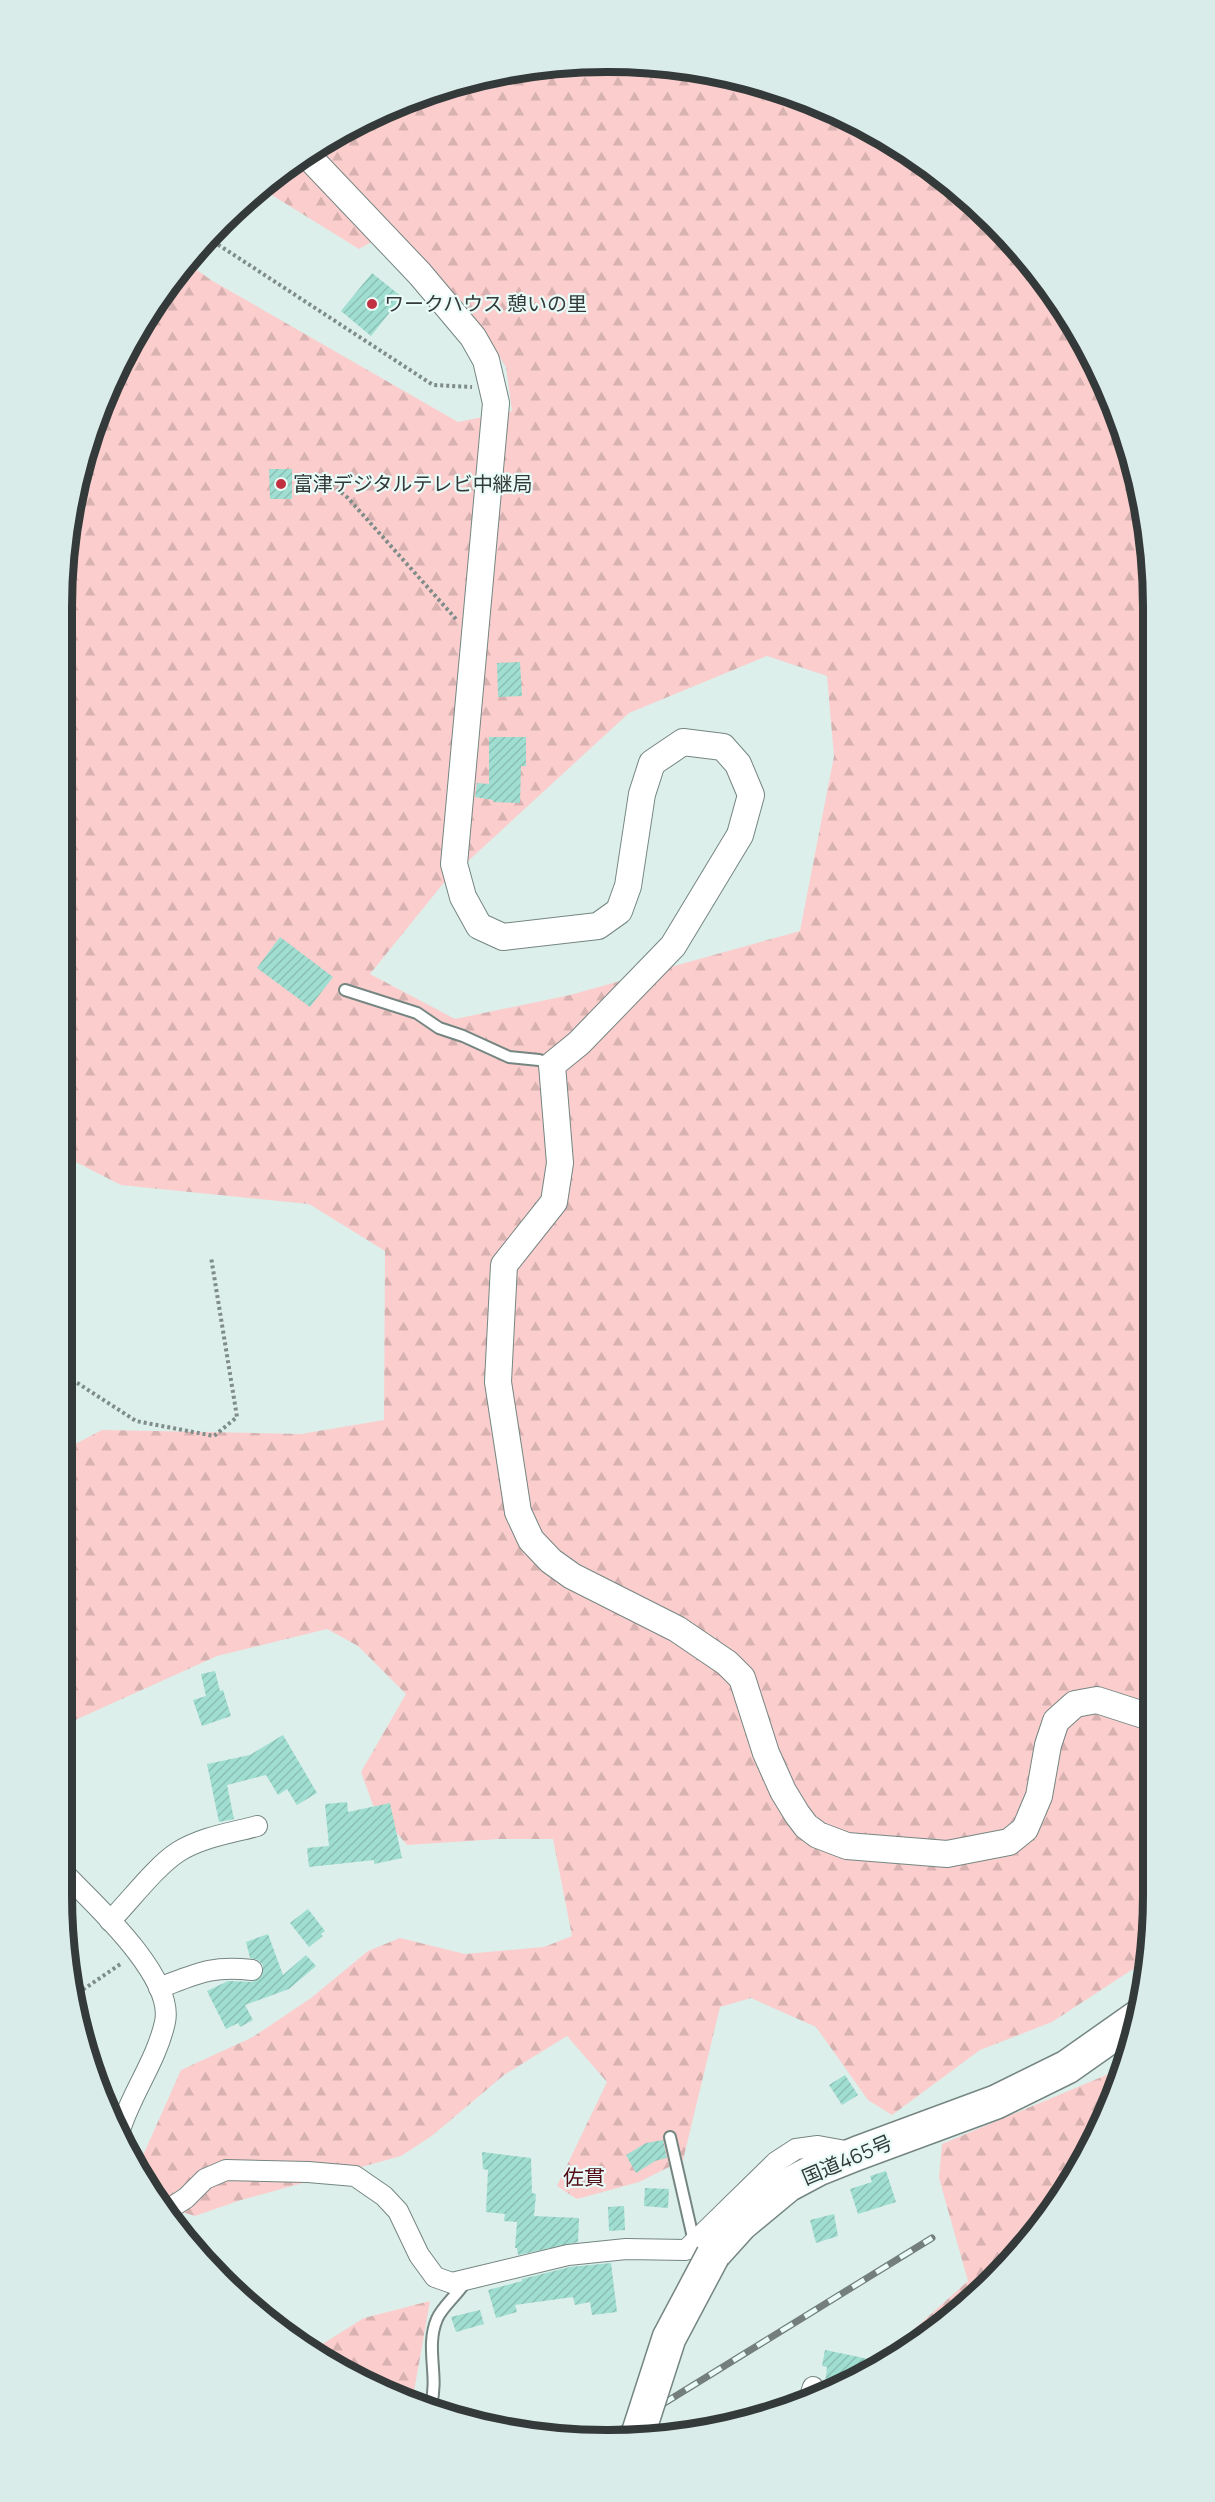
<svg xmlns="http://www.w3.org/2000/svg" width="1215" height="2502" font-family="Manrope,'Noto Sans JP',sans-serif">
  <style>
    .forest { fill: url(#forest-firs); fill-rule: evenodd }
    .building { fill: url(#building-hatch) }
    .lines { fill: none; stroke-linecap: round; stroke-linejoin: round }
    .service-casing { stroke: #758682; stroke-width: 14 }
    .minor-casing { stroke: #758682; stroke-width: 22 }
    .tertiary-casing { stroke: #758682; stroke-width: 28 }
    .trunk-casing { stroke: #758682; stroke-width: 36 }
    .path { stroke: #7f8c89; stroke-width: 4; stroke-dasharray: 3 3; stroke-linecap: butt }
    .service { stroke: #fff; stroke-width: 10 }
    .minor { stroke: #fff; stroke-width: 20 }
    .tertiary { stroke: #fff; stroke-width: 26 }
    .trunk { stroke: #fff; stroke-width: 33 }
    .rail-casing { stroke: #747f7d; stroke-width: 7 }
    .rail { stroke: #e9fcf8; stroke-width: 4.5; stroke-dasharray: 14; stroke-linecap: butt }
    .trunk-bridge-casing { stroke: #758682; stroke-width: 36; stroke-linecap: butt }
    .trunk-bridge { stroke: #fff; stroke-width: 33 }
    .poi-dot { fill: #c23142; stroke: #e9fcf8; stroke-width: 2 }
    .labels { text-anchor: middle; stroke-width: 4.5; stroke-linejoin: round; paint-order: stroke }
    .poi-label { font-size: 20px; fill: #333a39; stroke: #e9fcf8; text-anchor: start }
    .street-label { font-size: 20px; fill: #333a39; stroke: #e9fcf8 }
    .neighbourhood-label { font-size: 21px; fill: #530e17; stroke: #e9fcf8 }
    .rim { fill: none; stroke: #333a39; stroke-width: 8 }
  </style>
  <defs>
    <pattern id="forest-firs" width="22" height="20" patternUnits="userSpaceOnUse" patternTransform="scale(1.5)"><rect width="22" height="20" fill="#fbcecd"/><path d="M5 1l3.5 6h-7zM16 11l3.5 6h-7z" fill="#d8b2b1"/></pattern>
    <pattern id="building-hatch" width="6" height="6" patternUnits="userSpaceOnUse" patternTransform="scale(1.5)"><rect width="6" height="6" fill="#a0ded1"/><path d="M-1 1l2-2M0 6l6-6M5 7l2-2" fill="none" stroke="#8abfb4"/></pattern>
  </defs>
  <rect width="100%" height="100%" fill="#dcefeb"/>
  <g class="forest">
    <path d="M608,62L714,72L817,103L940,174L1040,275L1112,398L1149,536L1153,1895L1147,1960L1052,2022L980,2050L892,2115L868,2100L816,2027L751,1998L720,2007L683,2160L639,2182L577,2199L557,2186L607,2082L567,2036L504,2075L433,2135L401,2156L241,2200L195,2216L163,2206L140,2162L181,2070L253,2037L311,1998L368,1951L400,1938L465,1954L544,1947L572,1936L553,1839H499L407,1845L373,1805L361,1772L406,1694L358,1646L327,1629L217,1656L62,1726V1451L102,1430L301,1434L384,1420L385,1251L309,1204L121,1185L62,1155V607L72,501L103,398L154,304L187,263L211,280L458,422L512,411L506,367L468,308L393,230L359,249L262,189L304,153L399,103L501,72ZM767,656L827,676L834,756L800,931L570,995L455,1019L370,974L442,885L629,713Z"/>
    <polygon points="1123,2068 1112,2104 1018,2255 940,2328 908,2348 903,2339 968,2281 939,2178 942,2144"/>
    <polygon points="430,2301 413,2397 334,2367 311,2351 364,2318"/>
  </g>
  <g class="building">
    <polygon points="372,273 402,297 371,336 341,311"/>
    <polygon points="269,469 292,469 292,499 270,499"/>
    <polygon points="520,662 522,696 498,697 497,663"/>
    <polygon points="489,737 526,737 526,766 521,766 520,803 493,802 493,800 475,797 477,783 489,784"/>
    <polygon points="280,937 333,977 310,1007 257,968"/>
    <polygon points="215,1671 220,1691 223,1690 231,1716 202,1726 193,1700 206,1696 201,1674"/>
    <polygon points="283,1735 317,1793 297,1805 287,1789 278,1795 266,1775 227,1785 234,1819 219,1822 207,1764 250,1755"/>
    <polygon points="347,1802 348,1812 390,1803 402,1858 374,1864 374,1860 309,1867 307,1848 329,1846 325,1804"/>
    <polygon points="308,1909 325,1931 321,1934 323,1936 309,1947 290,1923"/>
    <polygon points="268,1934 283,1975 306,1955 316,1966 289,1989 245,2005 253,2020 240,2027 238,2023 226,2029 207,1991 228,1981 252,1982 261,1977 263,1965 258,1960 250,1958 246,1942"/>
    <polygon points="845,2075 858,2095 842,2105 829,2085"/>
    <polygon points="663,2140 667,2158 655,2161 636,2173 626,2155 646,2143"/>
    <polygon points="482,2152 531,2158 532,2193 536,2194 534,2216 579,2218 578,2242 518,2255 517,2248 515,2248 517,2222 504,2221 505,2214 486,2212 488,2170 483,2169"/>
    <polygon points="886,2171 896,2202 858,2214 850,2189 872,2182 870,2176"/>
    <polygon points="645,2188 669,2189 668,2208 644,2206"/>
    <polygon points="624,2206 625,2230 609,2231 608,2207"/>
    <polygon points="834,2214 838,2236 816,2243 810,2220"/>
    <polygon points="611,2263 617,2312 592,2315 590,2302 575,2305 573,2297 515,2305 517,2312 496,2318 488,2290 522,2281 522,2279 570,2267"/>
    <polygon points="480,2310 484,2324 456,2332 451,2317"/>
    <polygon points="825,2350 859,2357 883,2363 849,2384 824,2392 827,2367 822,2366"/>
  </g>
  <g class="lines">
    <g class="service-casing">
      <g id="service">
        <polyline points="345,990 417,1013 439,1028 463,1036 509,1057 539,1060 552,1064"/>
        <polyline points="670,2137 694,2242"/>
        <path d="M431,2404C439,2376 425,2347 437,2319C441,2308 459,2293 466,2281"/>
      </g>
    </g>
    <g class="minor-casing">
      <g id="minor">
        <path d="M62,1871C91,1901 175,1976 165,2022C157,2059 133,2091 121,2127"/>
        <path d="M110,1921C130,1901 155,1867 178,1852C202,1837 231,1833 257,1826"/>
        <path d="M159,1988C196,1974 211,1965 252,1970"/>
        <polyline points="166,2211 186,2198 205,2179 226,2170 308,2172 355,2176 384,2196 398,2211 419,2255 435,2277 452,2283 568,2255 626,2249 686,2250 776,2162 796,2149 818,2146 851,2152"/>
        <polyline points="810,2396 813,2387"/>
      </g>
    </g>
    <g class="tertiary-casing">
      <polyline id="tertiary" points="305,153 420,274 473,337 486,360 496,403 454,864 463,897 479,926 503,937 598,926 619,911 628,886 642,794 652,763 683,742 723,747 738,764 751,795 740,835 673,946 579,1043 552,1065 560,1163 554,1202 504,1265 498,1382 518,1512 531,1540 551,1561 572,1576 677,1629 727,1663 742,1678 766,1753 783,1791 797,1814 806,1826 818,1835 847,1846 947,1854 1009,1842 1025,1829 1039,1796 1048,1745 1056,1721 1075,1704 1097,1700 1153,1718"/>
    </g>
    <g class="trunk-casing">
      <polyline id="trunk" points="713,2255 741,2224 788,2185 818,2169 858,2153 996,2102 1067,2067 1138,2017"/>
    </g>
    <g class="path">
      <polyline points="208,238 433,385 472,387"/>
      <path d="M297,477C318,475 332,485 348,498L456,619"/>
      <polyline points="62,1373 136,1421 214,1436 237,1417 211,1257"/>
      <polyline points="78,1993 122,1963"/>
    </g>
    <use href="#service" class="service"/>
    <use href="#minor" class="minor"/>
    <use href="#tertiary" class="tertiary"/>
    <use href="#trunk" class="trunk"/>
    <g class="rail-casing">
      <polyline id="rail" points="614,2434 932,2238"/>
    </g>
    <use href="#rail" class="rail"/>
    <g class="trunk-bridge-casing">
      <polyline id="trunk-bridge" points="638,2434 669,2338 713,2255"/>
    </g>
    <use href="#trunk-bridge" class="trunk-bridge"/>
  </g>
  <g class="poi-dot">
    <circle cx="372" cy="304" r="6"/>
    <circle cx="281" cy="484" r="6"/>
  </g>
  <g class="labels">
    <g class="poi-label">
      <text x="384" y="311">ワークハウス 憩いの里</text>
      <text x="293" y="491">富津デジタルテレビ中継局</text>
    </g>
    <g class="street-label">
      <text transform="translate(847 2160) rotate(-23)" y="7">国道465号</text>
    </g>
    <g class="neighbourhood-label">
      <text x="584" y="2185">佐貫</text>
    </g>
  </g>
  <path d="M0 0H1215V2502H0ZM607 72H608A535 535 0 0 1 1143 607V1895A535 535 0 0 1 608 2430H607A535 535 0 0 1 72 1895V607A535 535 0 0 1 607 72Z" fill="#daece9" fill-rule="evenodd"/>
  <path class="rim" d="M607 72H608A535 535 0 0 1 1143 607V1895A535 535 0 0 1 608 2430H607A535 535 0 0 1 72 1895V607A535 535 0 0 1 607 72Z"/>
</svg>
